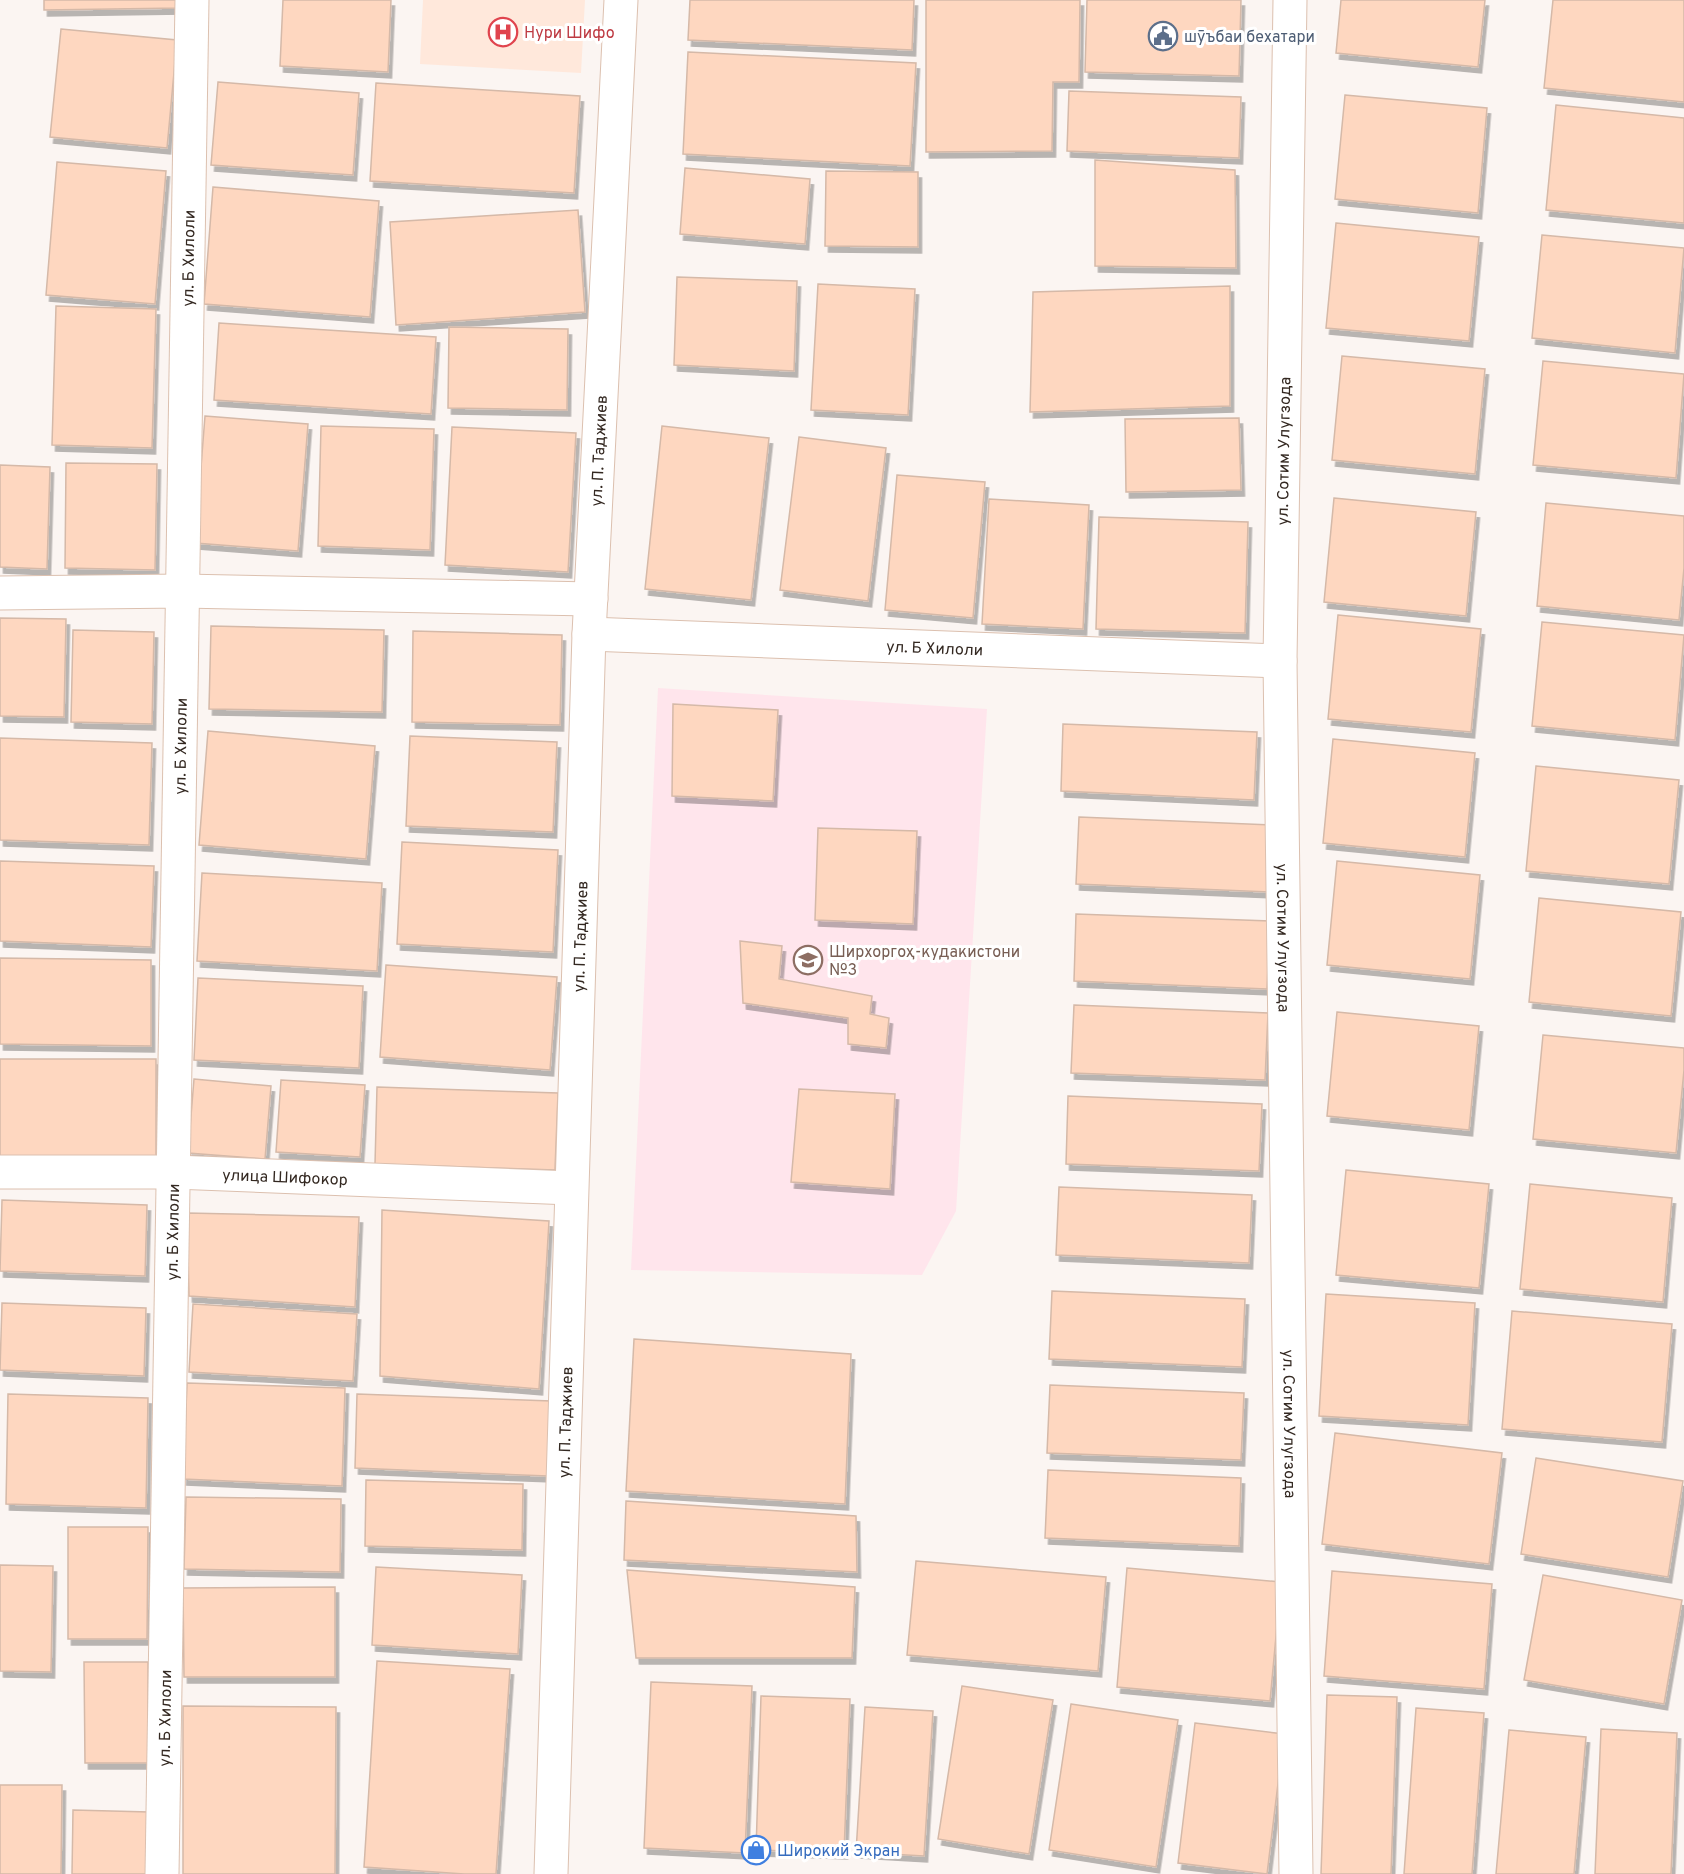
<svg xmlns="http://www.w3.org/2000/svg" width="1684" height="1874" font-family="Overpass,sans-serif">
  <style>
    .built { fill: #ffe8db }
    .education { fill: #ffe5ec }
    .building { fill: #fed7c0; stroke: #d5b9a8; stroke-width: 1.5; filter: url(#shadow) }
    .lines { fill: none; stroke-linecap: round; stroke-linejoin: round }
    .minor-casing { stroke: #dcc0af; stroke-width: 35 }
    .minor { stroke: #fff; stroke-width: 33 }
    .labels { text-anchor: middle; stroke-width: 6; stroke-linejoin: round; paint-order: stroke }
    .health-label { font-size: 16px; fill: #be3a42; stroke: #fff; text-anchor: start }
    .service-label { font-size: 16px; fill: #4e5e75; stroke: #fff; text-anchor: start }
    .street-label { font-size: 16px; fill: #332821; stroke: #fff }
    .education-label { font-size: 16px; fill: #785e54; stroke: #fff; text-anchor: start }
    .shop-label { font-size: 16px; fill: #366cbe; stroke: #fff; text-anchor: start }
  </style>
  <defs>
    <filter id="shadow"><feDropShadow dx="3.5" dy="6" stdDeviation="0" flood-color="#0004"/></filter>
  </defs>
  <rect width="100%" height="100%" fill="#fbf5f2"/>
  <polygon class="built" points="423,0 585,0 581,73 420,64"/>
  <polygon class="education" points="658,688 987,709 956,1211 922,1275 631,1270"/>
  <g class="building">
    <polygon points="44,0 180,0 180,8 44,10"/>
    <polygon points="283,0 391,0 388,72 280,66"/>
    <polygon points="690,0 914,0 912,50 688,40"/>
    <polygon points="926,0 1080,0 1079,82 1053,82 1052,151 926,152"/>
    <polygon points="1087,0 1241,0 1239,76 1085,72"/>
    <polygon points="1341,0 1485,0 1478,67 1336,53"/>
    <polygon points="1553,0 1684,0 1684,102 1544,88"/>
    <polygon points="61,29 177,40 167,148 50,137"/>
    <polygon points="688,52 916,63 910,166 683,154"/>
    <polygon points="218,82 359,93 353,175 211,165"/>
    <polygon points="376,83 580,96 574,193 370,181"/>
    <polygon points="1069,91 1241,97 1239,158 1067,151"/>
    <polygon points="1345,95 1487,108 1478,213 1335,199"/>
    <polygon points="1556,105 1684,118 1684,223 1546,210"/>
    <polygon points="1095,160 1235,170 1236,268 1095,266"/>
    <polygon points="57,162 166,171 155,304 46,295"/>
    <polygon points="685,168 810,179 805,244 680,234"/>
    <polygon points="826,171 918,172 918,247 825,246"/>
    <polygon points="213,187 379,201 370,317 204,304"/>
    <polygon points="578,210 585,312 396,325 390,222"/>
    <polygon points="1336,223 1479,237 1469,341 1326,328"/>
    <polygon points="1542,235 1684,248 1675,353 1532,338"/>
    <polygon points="677,277 797,281 794,371 674,365"/>
    <polygon points="818,284 915,289 908,415 811,410"/>
    <polygon points="1230,286 1230,406 1030,412 1033,292"/>
    <polygon points="56,306 156,309 152,448 52,445"/>
    <polygon points="219,323 436,337 431,414 214,400"/>
    <polygon points="449,327 568,329 567,410 448,408"/>
    <polygon points="1342,356 1485,369 1475,474 1332,460"/>
    <polygon points="1543,361 1684,374 1676,478 1533,465"/>
    <polygon points="205,416 308,424 298,551 195,543"/>
    <polygon points="1239,418 1241,490 1126,492 1125,419"/>
    <polygon points="321,426 434,429 430,550 318,546"/>
    <polygon points="662,426 769,438 751,600 645,589"/>
    <polygon points="452,427 576,433 568,572 445,565"/>
    <polygon points="799,437 886,448 868,601 780,590"/>
    <polygon points="66,463 157,464 155,570 65,568"/>
    <polygon points="0,465 50,467 47,569 0,567"/>
    <polygon points="897,475 985,482 973,618 885,610"/>
    <polygon points="1334,498 1476,512 1466,616 1324,602"/>
    <polygon points="989,499 1089,505 1083,629 982,624"/>
    <polygon points="1546,503 1684,516 1684,568 1679,620 1537,606"/>
    <polygon points="1099,517 1248,522 1245,633 1096,629"/>
    <polygon points="1338,615 1481,629 1471,732 1328,719"/>
    <polygon points="0,618 66,619 64,717 0,716"/>
    <polygon points="1542,622 1684,635 1675,740 1532,726"/>
    <polygon points="211,626 384,630 382,712 209,709"/>
    <polygon points="73,630 154,632 152,724 71,722"/>
    <polygon points="413,631 562,635 560,725 412,722"/>
    <polygon points="673,704 778,710 773,801 672,796"/>
    <polygon points="1063,724 1257,732 1254,800 1061,791"/>
    <polygon points="208,731 375,746 366,859 199,845"/>
    <polygon points="410,736 557,742 553,832 406,826"/>
    <polygon points="0,738 152,743 149,845 0,840"/>
    <polygon points="1333,739 1475,753 1465,857 1323,843"/>
    <polygon points="1536,766 1679,780 1669,884 1526,871"/>
    <polygon points="1079,817 1272,825 1270,892 1076,884"/>
    <polygon points="818,828 917,831 913,924 815,920"/>
    <polygon points="402,842 558,850 553,952 397,944"/>
    <polygon points="0,861 154,866 151,947 0,941"/>
    <polygon points="1337,861 1480,875 1470,979 1327,965"/>
    <polygon points="202,873 382,883 377,971 197,961"/>
    <polygon points="1539,898 1681,912 1671,1016 1529,1002"/>
    <polygon points="1076,914 1270,921 1267,989 1074,981"/>
    <polygon points="740,941 782,946 779,979 872,996 870,1014 889,1018 886,1048 848,1044 848,1018 743,1003"/>
    <polygon points="0,958 151,960 151,1046 0,1044"/>
    <polygon points="386,965 557,977 550,1070 380,1057"/>
    <polygon points="198,978 363,986 359,1068 194,1060"/>
    <polygon points="1074,1005 1268,1013 1265,1080 1071,1073"/>
    <polygon points="1337,1012 1479,1026 1469,1130 1327,1116"/>
    <polygon points="1543,1035 1684,1048 1684,1070 1676,1153 1533,1139"/>
    <rect x="0" y="1059" width="156" height="97"/>
    <polygon points="194,1079 271,1086 265,1159 188,1153"/>
    <polygon points="281,1080 365,1085 360,1157 276,1152"/>
    <polygon points="377,1087 558,1093 555,1170 375,1164"/>
    <polygon points="799,1089 895,1094 890,1189 791,1182"/>
    <polygon points="1068,1096 1262,1104 1259,1171 1066,1164"/>
    <polygon points="1346,1170 1489,1184 1479,1288 1336,1275"/>
    <polygon points="1530,1184 1672,1198 1663,1302 1520,1289"/>
    <polygon points="1059,1187 1252,1195 1249,1263 1056,1255"/>
    <polygon points="2,1200 147,1205 145,1276 0,1271"/>
    <polygon points="382,1210 549,1221 539,1389 380,1376"/>
    <polygon points="187,1213 359,1217 355,1307 189,1296"/>
    <polygon points="1052,1291 1245,1299 1242,1367 1049,1359"/>
    <polygon points="1326,1294 1475,1303 1468,1425 1319,1416"/>
    <polygon points="2,1303 146,1308 144,1376 0,1370"/>
    <polygon points="193,1304 357,1314 353,1381 189,1372"/>
    <polygon points="1512,1311 1672,1324 1662,1442 1502,1429"/>
    <polygon points="634,1339 851,1354 845,1504 626,1491"/>
    <polygon points="187,1383 345,1388 342,1486 183,1479"/>
    <polygon points="1050,1385 1244,1393 1241,1460 1047,1453"/>
    <polygon points="8,1394 148,1398 146,1508 6,1504"/>
    <polygon points="357,1394 551,1401 548,1476 355,1468"/>
    <polygon points="1335,1433 1502,1453 1489,1564 1322,1544"/>
    <polygon points="1536,1458 1683,1481 1668,1577 1521,1554"/>
    <polygon points="1048,1470 1241,1478 1239,1546 1045,1538"/>
    <polygon points="366,1480 523,1484 522,1550 365,1546"/>
    <polygon points="186,1497 341,1499 340,1572 184,1569"/>
    <polygon points="626,1501 856,1516 857,1572 624,1560"/>
    <polygon points="68,1527 148,1527 147,1639 68,1639"/>
    <polygon points="916,1561 1106,1577 1098,1671 907,1655"/>
    <polygon points="0,1565 53,1566 51,1672 0,1671"/>
    <polygon points="376,1567 522,1575 518,1654 372,1645"/>
    <polygon points="1127,1568 1281,1582 1270,1701 1117,1687"/>
    <polygon points="627,1570 855,1587 852,1658 636,1658"/>
    <polygon points="1332,1571 1492,1584 1484,1689 1324,1676"/>
    <polygon points="1543,1575 1682,1600 1664,1704 1524,1680"/>
    <polygon points="335,1587 335,1677 184,1677 183,1588"/>
    <polygon points="377,1661 510,1669 496,1874 464,1874 364,1867"/>
    <polygon points="84,1662 148,1662 148,1763 85,1763"/>
    <polygon points="651,1682 752,1686 745,1853 644,1848"/>
    <polygon points="962,1686 1053,1700 1029,1854 938,1839"/>
    <polygon points="1327,1695 1397,1697 1391,1874 1321,1874"/>
    <polygon points="761,1696 850,1699 844,1853 756,1850"/>
    <polygon points="1071,1704 1178,1720 1156,1867 1049,1850"/>
    <polygon points="183,1706 336,1707 335,1874 183,1874"/>
    <polygon points="865,1707 933,1711 924,1856 856,1852"/>
    <polygon points="1416,1708 1484,1713 1472,1874 1404,1874"/>
    <polygon points="1195,1723 1284,1734 1267,1874 1178,1863"/>
    <polygon points="1601,1729 1677,1733 1671,1874 1595,1874"/>
    <polygon points="1509,1730 1586,1737 1574,1874 1496,1874"/>
    <polygon points="0,1785 62,1785 61,1874 0,1874"/>
    <polygon points="73,1810 149,1812 148,1874 72,1874"/>
  </g>
  <g class="lines">
    <g class="minor-casing">
      <g id="minor">
        <path id="s1" d="M1290,0L1280,661L1296,1874"/>
        <polyline points="0,593 183,591 591,599"/>
        <path id="s2" d="M589,634L1280,661"/>
        <path id="s3" d="M0,1172H174L571,1188"/>
        <path id="s4" d="M162,1874L192,0"/>
        <path id="s5" d="M551,1874L589,634L621,0"/>
      </g>
    </g>
    <use href="#minor" class="minor"/>
  </g>
  <defs>
    <g id="hospital-ring" transform="scale(1.5)"><circle r="9.5" fill="#fff" stroke="#e0444e" stroke-width="1.5"/><path d="M-5-5h3v3.5h4V-5h3V5h-3V1.5h-4V5h-3Z" fill="#e0444e"/></g>
    <g id="civic-ring" transform="scale(1.5)"><circle r="9.5" fill="#fff" stroke="#5c6f8a" stroke-width="1.5"/><path d="M-.6-6.5H3V-4.5H.6V-3L4-1V1h2V6H-6V1h2V-1L-.6-3ZM-1.2 2.5V6h2.4V2.5Z" fill="#5c6f8a"/></g>
    <g id="school-ring" transform="scale(1.5)"><circle r="9.5" fill="#fff" stroke="#8d6e63" stroke-width="1.5"/><path d="M0-5L7-2L0 1L-7-2ZM-4 1L0 2.5L4 1V4Q0 6-4 4Z" fill="#8d6e63"/></g>
    <g id="shop-ring" transform="scale(1.5)"><circle r="9.5" fill="#fff" stroke="#3f7fe0" stroke-width="1.5"/><path d="M-5-2.5h2.3a2.7 3.5 0 0 1 5.4 0H5L5.5 6h-11ZM-1.5-2.5h3a1.5 2.3 0 0 0-3 0Z" fill="#3f7fe0"/></g>
  </defs>
  <g fill-rule="evenodd">
    <use href="#hospital-ring" x="503" y="32"/>
    <use href="#civic-ring" x="1163" y="36"/>
    <use href="#school-ring" x="808" y="960"/>
    <use href="#shop-ring" x="756" y="1850"/>
  </g>
  <g class="labels">
    <g class="health-label">
      <text x="524" y="38">Нури Шифо</text>
    </g>
    <g class="service-label">
      <text x="1184" y="42">шӯъбаи бехатари</text>
    </g>
    <g class="street-label">
      <text dy="6" stroke="none"><textPath href="#s4" startOffset="1616">ул. Б Хилоли</textPath></text>
      <text dy="6" stroke="none"><textPath href="#s5" startOffset="1424">ул. П. Таджиев</textPath></text>
      <text transform="translate(1283 451) rotate(-89)" y="6">ул. Сотим Улугзода</text>
      <text dy="6" stroke="none"><textPath href="#s2" startOffset="346">ул. Б Хилоли</textPath></text>
      <text dy="6" stroke="none"><textPath href="#s4" startOffset="1128">ул. Б Хилоли</textPath></text>
      <text dy="6" stroke="none"><textPath href="#s5" startOffset="938">ул. П. Таджиев</textPath></text>
      <text dy="6" stroke="none"><textPath href="#s1" startOffset="938">ул. Сотим Улугзода</textPath></text>
      <text dy="6" stroke="none"><textPath href="#s3" startOffset="285">улица Шифокор</textPath></text>
      <text dy="6" stroke="none"><textPath href="#s4" startOffset="642">ул. Б Хилоли</textPath></text>
      <text dy="6" stroke="none"><textPath href="#s5" startOffset="452">ул. П. Таджиев</textPath></text>
      <text dy="6" stroke="none"><textPath href="#s1" startOffset="1424">ул. Сотим Улугзода</textPath></text>
      <text dy="6" stroke="none"><textPath href="#s4" startOffset="156">ул. Б Хилоли</textPath></text>
    </g>
    <g class="education-label">
      <text x="829" y="957">Ширхоргоҳ-кудакистони<tspan x="829" dy="18">№3</tspan></text>
    </g>
    <g class="shop-label">
      <text x="777" y="1856">Широкий Экран</text>
    </g>
  </g>
</svg>
